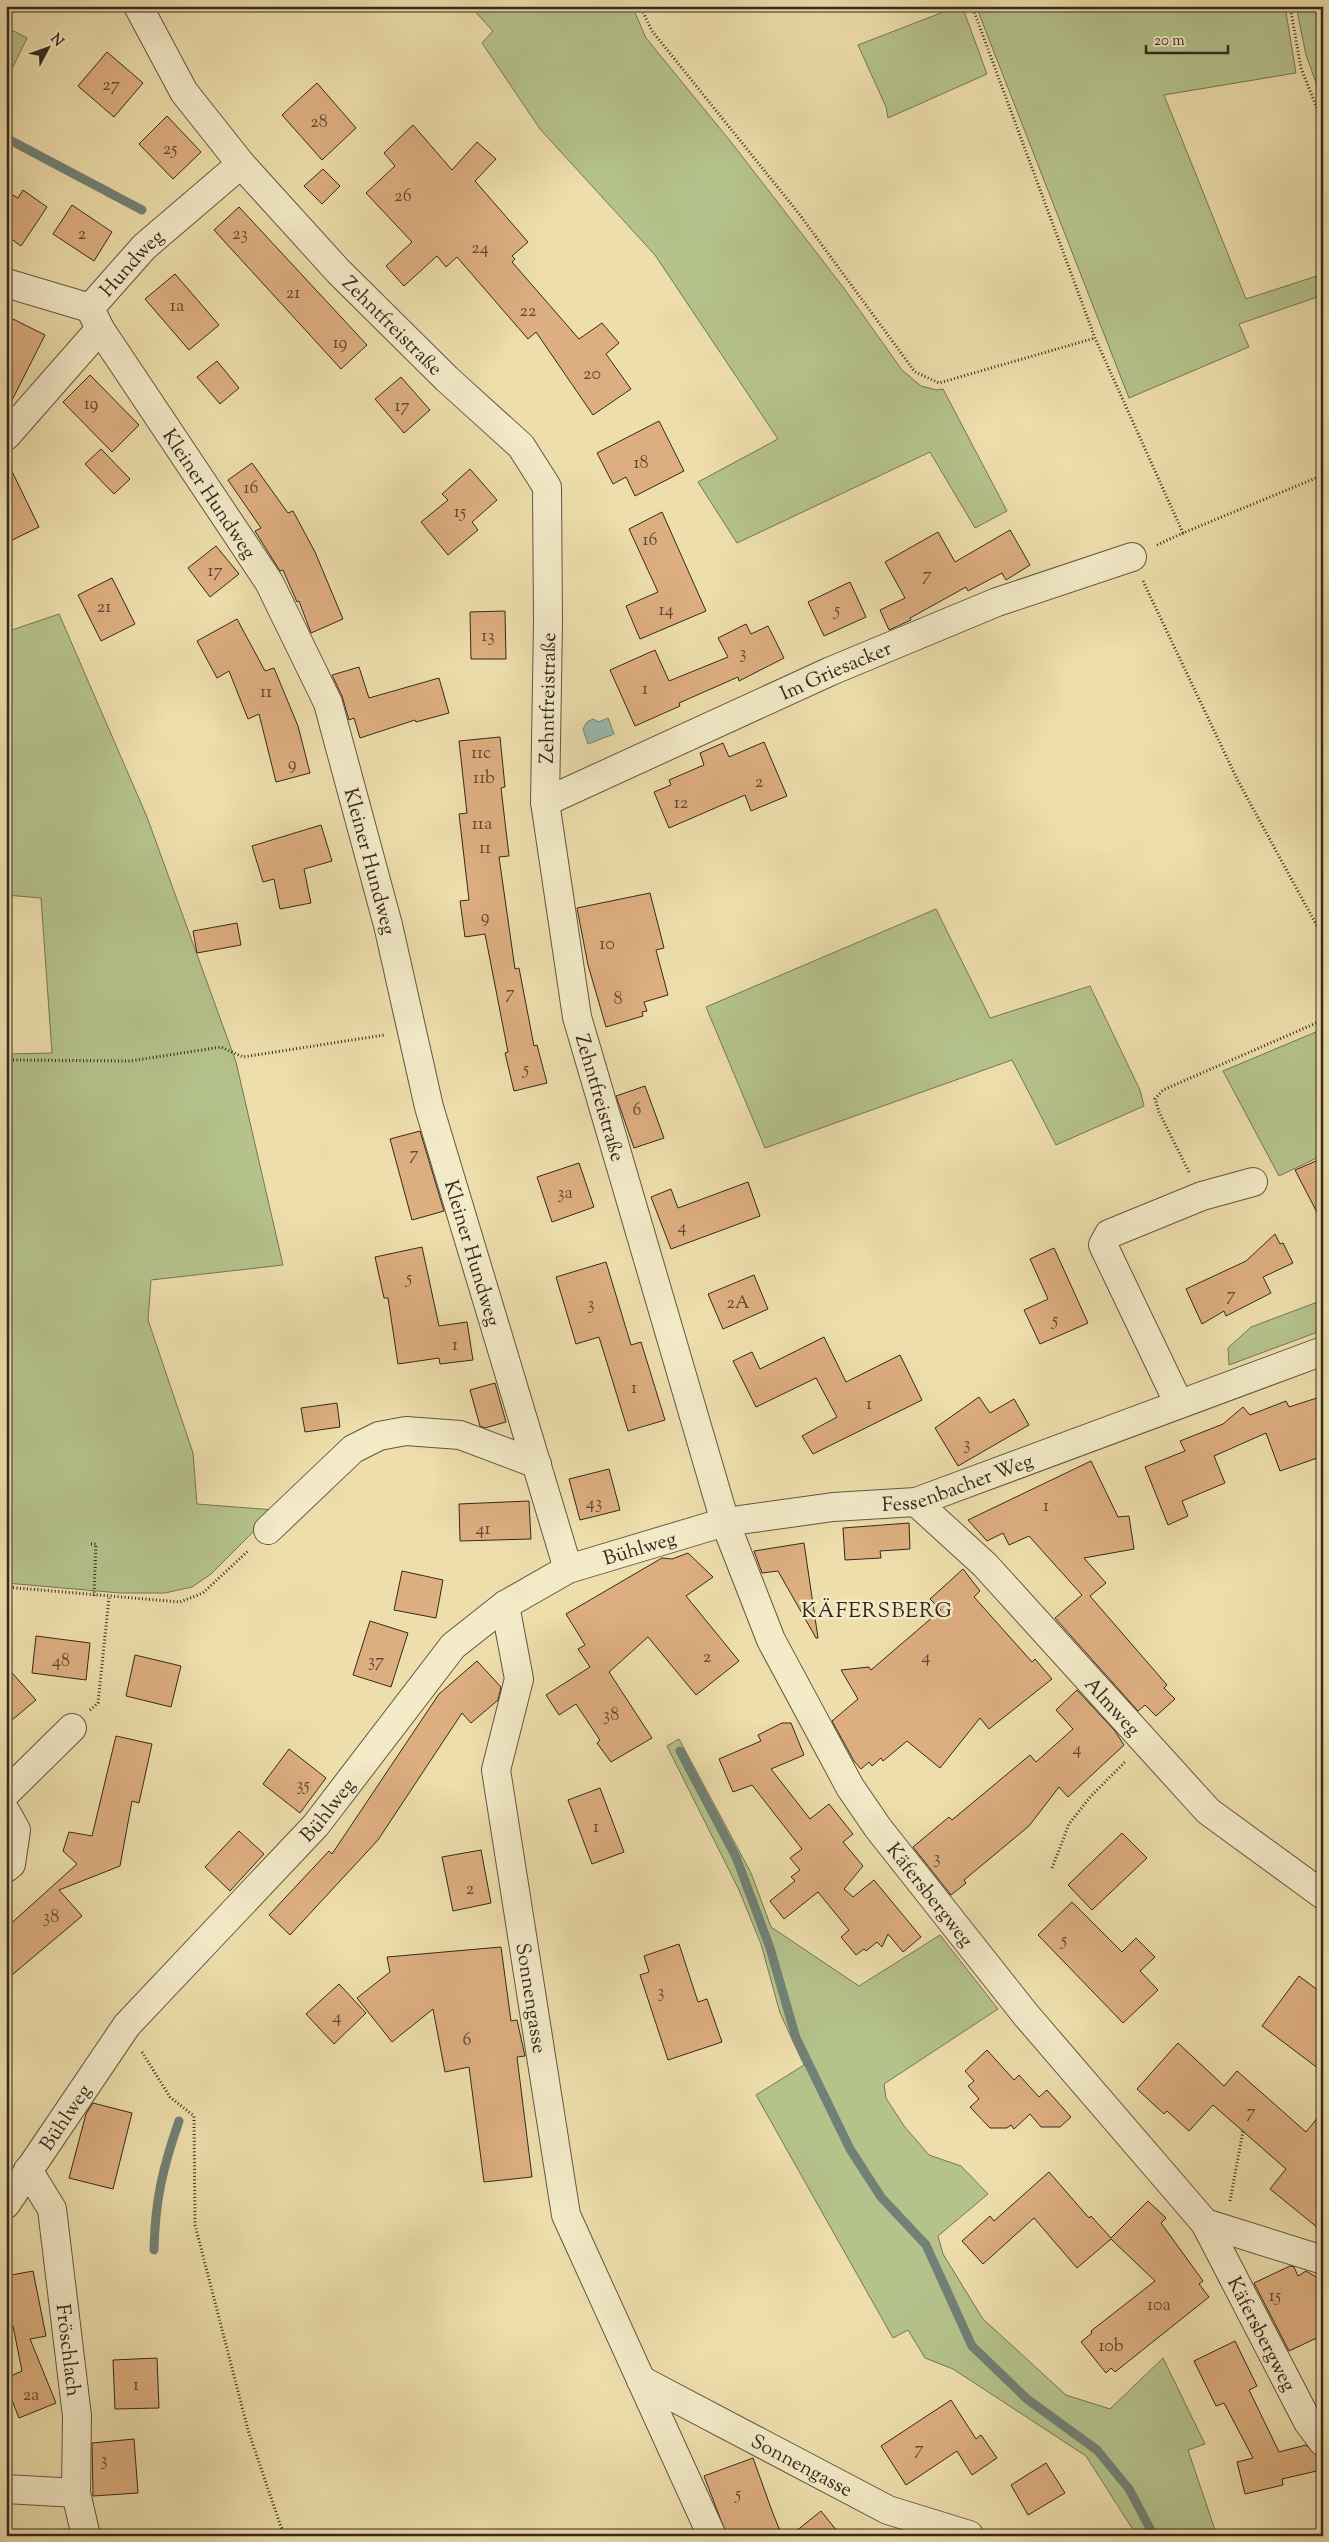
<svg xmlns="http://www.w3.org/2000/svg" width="1329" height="2542" font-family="'Sorts Mill Goudy',serif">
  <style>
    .green { fill: #b5c28c; stroke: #757655 }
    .water { fill: #9bbbb1; stroke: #728176 }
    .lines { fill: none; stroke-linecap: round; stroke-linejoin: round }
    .stream { stroke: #728176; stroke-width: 9 }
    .building { fill: #ddae7f; stroke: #35291e }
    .minor-casing { stroke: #635641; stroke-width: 30 }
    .path { stroke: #35291e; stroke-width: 3; stroke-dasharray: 1 2.5; stroke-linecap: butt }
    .minor { stroke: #f3eac8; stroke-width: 28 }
    .labels { text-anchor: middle; stroke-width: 5; stroke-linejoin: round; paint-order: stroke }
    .number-label { font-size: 18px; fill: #5f4a36 }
    .street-label { font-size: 20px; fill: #35291e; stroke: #f3eac8 }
    .neighbourhood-label { font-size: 21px; letter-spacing: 1px; fill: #35291e; stroke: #f3eac8 }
  </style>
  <rect width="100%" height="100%" fill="#eddeab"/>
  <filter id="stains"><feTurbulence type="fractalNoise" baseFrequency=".004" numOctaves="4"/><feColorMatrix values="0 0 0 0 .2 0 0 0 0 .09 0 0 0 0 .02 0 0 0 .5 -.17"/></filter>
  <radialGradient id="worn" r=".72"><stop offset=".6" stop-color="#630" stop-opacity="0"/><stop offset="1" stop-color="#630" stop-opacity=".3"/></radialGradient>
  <g class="green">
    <polygon points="470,6 632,6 646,38 731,142 843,287 902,370 921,386 937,390 943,389 1007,511 975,528 930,452 737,543 698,482 778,439 655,255 540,129 482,43 493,31"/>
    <polygon points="959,6 962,6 987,74 888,118 886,107 858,45"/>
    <polygon points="976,6 1285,6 1296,73 1164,95 1246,299 1323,274 1323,295 1239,324 1249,347 1129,398"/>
    <polygon points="1296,6 1323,6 1323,102 1306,55"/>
    <polygon points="6,27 27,38 6,81"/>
    <polygon points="59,614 147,817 236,1062 283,1265 151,1280 148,1320 193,1453 197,1504 275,1510 211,1574 192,1587 165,1593 120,1593 6,1583 6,1054 52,1053 41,898 6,895 6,632"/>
    <polygon points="936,909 990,1018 1090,986 1140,1090 1144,1106 1056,1145 1012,1060 765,1148 706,1007"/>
    <polygon points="1323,1029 1323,1155 1279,1176 1223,1071"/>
    <polygon points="1323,1300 1323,1330 1229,1365 1228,1348 1251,1327"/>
    <polygon points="679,1739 751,1873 771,1927 859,1986 940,1935 998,2009 884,2084 886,2098 904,2126 929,2155 961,2166 988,2194 938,2236 943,2254 983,2319 1066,2395 1110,2409 1163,2358 1205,2444 1188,2450 1217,2536 1137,2536 1086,2456 953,2369 925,2358 908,2330 893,2338 756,2095 804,2065 780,2013 761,1944 739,1890 667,1746"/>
  </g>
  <polygon class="water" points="608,718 614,734 588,744 583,729 587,722 593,719 599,722"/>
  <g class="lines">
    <g class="stream">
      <polyline points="6,138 142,210"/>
      <polyline points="680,1751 736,1857 770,1948 796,2038 850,2149 881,2197 926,2245 972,2346 1027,2399 1097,2450 1129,2489 1154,2536"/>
      <path d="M154,2250C155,2200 163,2167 179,2121"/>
    </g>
  </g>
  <g class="building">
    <polygon points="107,52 143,83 114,117 78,86"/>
    <polygon points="317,83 356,128 322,160 282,115"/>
    <polygon points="167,116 201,152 173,179 139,144"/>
    <polygon points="413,125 452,170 477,142 496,159 475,181 528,242 512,256 515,259 512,262 579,339 602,323 619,343 606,354 631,389 593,415 536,332 528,339 457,257 446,267 437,256 404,286 386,266 412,242 366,193 395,166 384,153"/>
    <polygon points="323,169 340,186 322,204 304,186"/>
    <polygon points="23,190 47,207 21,246 6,235 6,191 18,198"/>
    <polygon points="72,205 112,232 94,261 53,234"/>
    <polygon points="239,207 367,345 341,369 214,230"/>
    <polygon points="175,274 219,325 189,350 145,299"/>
    <polygon points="13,319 45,335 6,412 6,334"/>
    <polygon points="217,361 239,388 220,404 197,377"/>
    <polygon points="90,375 139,425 112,452 63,402"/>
    <polygon points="401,377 430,410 404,433 375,399"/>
    <polygon points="659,421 684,471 635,496 626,477 613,484 597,453"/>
    <polygon points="101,449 130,479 114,494 85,464"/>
    <polygon points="6,459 39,527 6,543"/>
    <polygon points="252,463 288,513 293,511 315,552 343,619 311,633 299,601 297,602 283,570 280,571 255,531 261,528 228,480"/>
    <polygon points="470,469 497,500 472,522 478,530 448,555 421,522 448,500 442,494"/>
    <polygon points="662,512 706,611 640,639 626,606 658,592 629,529"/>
    <polygon points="1010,530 1030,565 1006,580 1002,573 968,591 966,587 910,618 911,620 889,630 880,610 905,598 885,562 938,532 955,562"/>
    <polygon points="216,546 239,574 210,597 188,568"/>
    <polygon points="112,578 135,624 101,641 78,595"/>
    <polygon points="850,582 866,617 824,636 808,602"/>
    <polygon points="505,611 506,659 471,659 470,612"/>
    <polygon points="237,619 265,671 274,668 298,726 310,773 276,782 259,714 248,719 229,671 217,678 197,641"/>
    <polygon points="746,624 751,634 768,626 784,658 739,681 738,677 679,703 680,706 635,726 610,670 655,650 669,681 728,657 718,638"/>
    <polygon points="359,667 369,698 439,678 449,713 416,722 415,720 360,738 354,718 349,720 342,696 332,675"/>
    <polygon points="500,737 505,787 501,788 509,856 499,857 515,969 519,968 534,1046 537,1045 547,1083 514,1091 505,1053 508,1052 485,934 465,937 460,901 469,900 459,814 467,813 459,741"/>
    <polygon points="764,742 787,796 751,811 745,795 669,828 654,792 671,785 669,780 704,765 700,753 723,743 729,757"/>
    <polygon points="321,825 332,861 304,869 311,903 280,909 274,879 263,882 252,846"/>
    <polygon points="650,893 664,948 656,950 668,995 644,1002 647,1011 642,1012 643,1016 606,1027 588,965 577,908"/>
    <polygon points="237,923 241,945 197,953 193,931"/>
    <polygon points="645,1086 664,1138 634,1148 616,1096"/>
    <polygon points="420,1131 444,1211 412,1220 390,1139"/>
    <polygon points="1323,1158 1323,1224 1295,1170"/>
    <polygon points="579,1163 594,1207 552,1222 537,1177"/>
    <polygon points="748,1182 760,1216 671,1249 651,1197 671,1189 678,1208"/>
    <polygon points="1275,1234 1280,1244 1283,1243 1293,1263 1263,1277 1271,1293 1226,1316 1224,1311 1202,1324 1186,1289 1246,1261"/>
    <polygon points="422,1247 439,1326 467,1322 473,1360 440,1364 439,1358 398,1364 388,1298 384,1298 375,1257"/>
    <polygon points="1054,1248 1088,1323 1040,1344 1024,1310 1048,1299 1030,1259"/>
    <polygon points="606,1262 631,1345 641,1342 665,1420 628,1431 599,1337 576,1344 556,1277"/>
    <polygon points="754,1275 768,1309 723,1329 708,1294"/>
    <polygon points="824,1337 846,1382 900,1355 922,1400 813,1454 802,1436 837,1417 816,1378 756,1407 733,1361 752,1352 760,1369"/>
    <polygon points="495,1383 506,1422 485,1428 480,1426 470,1390"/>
    <polygon points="1323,1396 1323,1456 1280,1471 1266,1433 1214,1456 1225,1483 1182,1501 1188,1516 1168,1525 1145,1467 1185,1451 1180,1441 1223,1424 1243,1407 1250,1415 1286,1401 1289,1407"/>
    <polygon points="979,1397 990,1413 1014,1399 1029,1425 958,1466 935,1428"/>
    <polygon points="337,1403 340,1427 305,1432 301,1408"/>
    <polygon points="1091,1461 1118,1517 1129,1516 1134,1549 1084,1558 1106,1583 1090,1596 1167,1685 1164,1688 1175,1699 1156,1716 1145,1705 1138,1711 1055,1618 1082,1595 1029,1536 1009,1545 1003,1533 987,1541 968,1520"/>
    <polygon points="609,1469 620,1510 580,1520 569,1479"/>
    <polygon points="529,1501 531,1539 460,1541 459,1504"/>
    <polygon points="909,1523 910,1549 880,1551 881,1558 845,1560 843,1528"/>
    <polygon points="804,1543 818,1638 816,1638 778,1571 762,1573 754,1551"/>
    <polygon points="688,1553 713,1577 686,1596 739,1661 696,1695 648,1637 609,1672 652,1738 611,1762 597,1743 600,1740 576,1704 559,1715 546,1695 590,1667 578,1649 585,1645 566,1614 662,1558 672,1559"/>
    <polygon points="963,1569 980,1591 974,1597 1032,1662 1035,1659 1052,1679 989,1729 980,1718 940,1768 907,1741 883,1761 881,1758 872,1766 869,1762 861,1769 854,1761 832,1721 858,1699 841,1670 869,1667 871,1670 941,1610 930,1599"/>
    <polygon points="402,1571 443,1580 436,1618 394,1610"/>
    <polygon points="370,1621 408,1633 391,1687 353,1675"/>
    <polygon points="36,1636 90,1643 86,1680 32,1673"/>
    <polygon points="135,1655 181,1666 171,1707 126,1696"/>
    <polygon points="477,1661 501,1687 498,1700 471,1723 462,1713 378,1840 290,1935 269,1915 329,1851 332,1854 439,1694"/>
    <polygon points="6,1666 36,1700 6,1725"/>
    <polygon points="1077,1690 1115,1731 1124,1745 1068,1797 1059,1787 1029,1826 964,1880 966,1883 951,1895 913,1847 949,1817 952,1820 1030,1755 1036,1762 1073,1729 1056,1710"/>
    <polygon points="782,1723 791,1723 804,1755 771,1769 810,1819 829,1804 853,1834 843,1842 863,1866 844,1889 853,1897 874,1880 921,1937 903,1952 888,1934 882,1947 877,1942 866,1951 864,1949 856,1955 841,1937 849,1930 818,1892 784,1919 770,1901 795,1881 791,1877 800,1870 790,1858 802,1849 752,1785 733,1792 719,1759 761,1741 758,1735"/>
    <polygon points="116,1736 152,1744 139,1803 132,1801 120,1866 59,1890 82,1916 6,1980 6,1928 77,1864 63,1851 69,1832 92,1836"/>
    <polygon points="289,1749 326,1778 300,1813 263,1784"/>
    <polygon points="600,1788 624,1852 592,1864 568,1800"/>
    <polygon points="239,1831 264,1854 230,1891 205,1867"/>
    <polygon points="1122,1833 1147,1858 1092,1910 1068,1885"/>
    <polygon points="481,1850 491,1903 453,1911 442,1857"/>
    <polygon points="1072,1902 1122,1952 1136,1938 1155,1957 1140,1971 1158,1990 1123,2023 1038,1935"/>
    <polygon points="679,1944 698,2002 707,1999 722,2042 668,2060 640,1975 649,1972 644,1956"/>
    <polygon points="501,1947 511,2021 517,2020 525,2056 517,2057 532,2177 484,2182 469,2067 445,2072 433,2009 392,2042 357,1998 390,1972 387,1957"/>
    <polygon points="1299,1976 1323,1994 1323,2072 1262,2026"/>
    <polygon points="339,1984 366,2013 334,2044 306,2014"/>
    <polygon points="1178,2043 1224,2086 1237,2071 1306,2132 1323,2111 1323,2232 1270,2189 1286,2169 1213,2105 1189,2131 1167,2111 1164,2114 1137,2089"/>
    <polygon points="987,2050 1014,2080 1019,2075 1039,2097 1047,2090 1071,2117 1060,2127 1041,2127 1030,2114 1014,2129 1011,2125 1007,2128 990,2128 970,2107 979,2099 968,2086 974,2081 965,2071"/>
    <polygon points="93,2103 132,2113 113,2189 69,2178 86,2114"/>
    <polygon points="1049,2172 1089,2218 1091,2216 1111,2238 1148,2201 1166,2218 1161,2223 1203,2281 1199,2284 1209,2297 1115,2372 1111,2368 1106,2373 1081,2342 1092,2333 1091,2331 1155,2281 1111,2239 1077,2268 1034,2218 983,2264 962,2241 990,2216 994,2221"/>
    <polygon points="1290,2266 1294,2267 1298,2276 1306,2271 1323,2281 1323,2335 1289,2351 1254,2283"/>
    <polygon points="33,2271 46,2336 30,2339 56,2403 19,2418 6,2385 6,2378 22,2371 13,2326 6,2328 6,2276"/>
    <polygon points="1235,2341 1257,2386 1249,2390 1279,2452 1306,2445 1318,2457 1321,2470 1282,2479 1283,2485 1245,2494 1237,2462 1253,2458 1224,2403 1216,2406 1194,2361"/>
    <polygon points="157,2358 159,2408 115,2409 113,2360"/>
    <polygon points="951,2400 976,2439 981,2435 997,2458 972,2475 957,2451 906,2485 881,2446"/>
    <polygon points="134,2439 138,2493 93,2496 92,2443"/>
    <polygon points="753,2458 772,2511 782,2536 727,2536 704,2476"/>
    <polygon points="1046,2463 1065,2493 1028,2515 1011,2485"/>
    <polygon points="821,2511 841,2536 790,2536"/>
  </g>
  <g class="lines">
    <g class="minor-casing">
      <g id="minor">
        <path id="s1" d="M138,6L184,92L241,164L338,271L447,379L521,446L547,487L548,623L545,802L577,1017L725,1522L771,1640L850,1787L878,1828L1026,2015L1205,2223L1308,2422L1323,2442"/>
        <path id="s2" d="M6,283L90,308L144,247L241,164"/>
        <path id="s3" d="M90,308L100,329L269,582L328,703L388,925L429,1107L568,1569"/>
        <polyline points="6,436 100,329"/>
        <path id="s4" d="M545,802L831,671L997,602L1132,557"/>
        <polyline points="1179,1404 1103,1245 1109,1234 1202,1196 1253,1182"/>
        <path id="s5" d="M916,1502L985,1565L1208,1811L1323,1895"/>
        <polyline points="268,1530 353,1449 379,1436 406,1431 460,1435 537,1464"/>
        <path id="s6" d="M505,1605L519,1679L496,1770L566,2215L712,2536"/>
        <polyline points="6,1793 72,1728"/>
        <polyline points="6,1812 16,1830 11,1864 6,1868"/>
        <path id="s7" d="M28,2170L52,2209L77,2416L76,2493L86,2536"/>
        <path id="s8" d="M6,2204L127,2025L316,1825L453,1646L505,1605L568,1569L725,1522L833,1507L916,1502L1323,1351"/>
        <polyline points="1205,2223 1323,2260"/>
        <path id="s9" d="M641,2380L888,2510L969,2535"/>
        <polyline points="6,2489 76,2493"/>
      </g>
    </g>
    <g class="path">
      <polyline points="640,6 652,31 800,215 915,372 939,383 1095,338"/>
      <polyline points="972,6 1095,338 1183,533 1323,475"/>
      <polyline points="1290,6 1301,68 1323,124"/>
      <polyline points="1157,545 1183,533"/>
      <polyline points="1143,581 1238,781 1323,937"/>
      <polyline points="6,1060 130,1061 221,1047 243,1057 384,1035"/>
      <polyline points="1189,1172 1159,1112 1155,1099 1163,1090 1323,1020"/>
      <polyline points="91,1544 96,1544 94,1596"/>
      <polyline points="6,1587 180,1602 203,1593 249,1550"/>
      <polyline points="90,1710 98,1703 109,1598"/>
      <polyline points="1052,1868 1069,1824 1091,1796 1125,1762"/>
      <polyline points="142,2052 170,2097 194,2116 195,2225 248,2430 281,2527 286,2536"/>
      <polyline points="1230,2201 1243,2131"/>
    </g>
    <use href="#minor" class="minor"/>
  </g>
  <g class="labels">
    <g class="number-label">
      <text x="111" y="90">27</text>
      <text x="319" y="127">28</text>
      <text x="170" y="154">25</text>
      <text x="403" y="201">26</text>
      <text x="82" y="239">2</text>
      <text x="240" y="239">23</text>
      <text x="480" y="253">24</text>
      <text x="293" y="298">21</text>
      <text x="177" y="311">1a</text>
      <text x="528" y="316">22</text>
      <text x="340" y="348">19</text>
      <text x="592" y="379">20</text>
      <text x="91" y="409">19</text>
      <text x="402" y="411">17</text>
      <text x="641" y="468">18</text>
      <text x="251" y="493">16</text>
      <text x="460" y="517">15</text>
      <text x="650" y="545">16</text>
      <text x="215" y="576">17</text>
      <text x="927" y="580">7</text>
      <text x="104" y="612">21</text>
      <text x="666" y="615">14</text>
      <text x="837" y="615">5</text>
      <text x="488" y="641">13</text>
      <text x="743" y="658">3</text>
      <text x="645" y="694">1</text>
      <text x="266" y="697">11</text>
      <text x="481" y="758">11c</text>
      <text x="292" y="769">9</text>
      <text x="484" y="783">11b</text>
      <text x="759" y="787">2</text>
      <text x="681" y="808">12</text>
      <text x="482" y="829">11a</text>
      <text x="485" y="853">11</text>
      <text x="485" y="922">9</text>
      <text x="607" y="949">10</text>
      <text x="510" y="998">7</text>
      <text x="618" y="1004">8</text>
      <text x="526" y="1074">5</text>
      <text x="637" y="1115">6</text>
      <text x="414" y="1159">7</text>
      <text x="565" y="1198">3a</text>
      <text x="682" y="1232">4</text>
      <text x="409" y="1283">5</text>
      <text x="1231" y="1300">7</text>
      <text x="738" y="1308">2A</text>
      <text x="591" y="1309">3</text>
      <text x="1055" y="1325">5</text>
      <text x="455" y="1350">1</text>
      <text x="634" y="1393">1</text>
      <text x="869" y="1409">1</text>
      <text x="967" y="1449">3</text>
      <text x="594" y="1508">43</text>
      <text x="1046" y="1511">1</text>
      <text x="483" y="1534">41</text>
      <text x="707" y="1662">2</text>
      <text x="926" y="1662">4</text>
      <text x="61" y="1666">48</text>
      <text x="376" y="1666">37</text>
      <text x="611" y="1720">38</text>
      <text x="1077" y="1754">4</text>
      <text x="303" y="1790">35</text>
      <text x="596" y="1832">1</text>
      <text x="937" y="1863">3</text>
      <text x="470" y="1894">2</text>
      <text x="51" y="1922">38</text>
      <text x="1064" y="1945">5</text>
      <text x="661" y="1997">3</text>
      <text x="337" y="2022">4</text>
      <text x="467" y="2045">6</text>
      <text x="1251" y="2117">7</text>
      <text x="1275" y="2301">15</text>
      <text x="1159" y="2310">10a</text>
      <text x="1111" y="2351">10b</text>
      <text x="136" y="2390">1</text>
      <text x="31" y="2400">2a</text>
      <text x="919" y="2454">7</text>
      <text x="104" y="2465">3</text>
      <text x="738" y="2499">5</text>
    </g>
    <g class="street-label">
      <text dy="7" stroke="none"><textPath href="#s2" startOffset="149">Hundweg</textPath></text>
      <text dy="7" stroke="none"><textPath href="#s1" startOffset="411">Zehntfreistraße</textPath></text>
      <text dy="7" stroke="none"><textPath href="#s3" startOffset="221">Kleiner Hundweg</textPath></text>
      <text dy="7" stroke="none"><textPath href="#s4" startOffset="319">Im Griesacker</textPath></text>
      <text transform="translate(547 698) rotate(-89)" y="7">Zehntfreistraße</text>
      <text dy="7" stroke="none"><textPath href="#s3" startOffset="626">Kleiner Hundweg</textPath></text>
      <text dy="7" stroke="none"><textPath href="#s1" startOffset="1252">Zehntfreistraße</textPath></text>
      <text dy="7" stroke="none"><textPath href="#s3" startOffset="1031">Kleiner Hundweg</textPath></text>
      <text dy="7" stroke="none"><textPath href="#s8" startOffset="1256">Fessenbacher Weg</textPath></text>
      <text dy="7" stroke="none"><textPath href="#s8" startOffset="930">Bühlweg</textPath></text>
      <text dy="7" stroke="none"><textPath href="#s5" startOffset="284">Almweg</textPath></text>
      <text dy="7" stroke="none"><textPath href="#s8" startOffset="510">Bühlweg</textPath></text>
      <text dy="7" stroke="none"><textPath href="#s1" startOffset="2122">Käfersbergweg</textPath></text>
      <text dy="7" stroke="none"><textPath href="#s6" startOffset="400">Sonnengasse</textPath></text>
      <text dy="7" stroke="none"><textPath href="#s8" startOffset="105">Bühlweg</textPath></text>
      <text dy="7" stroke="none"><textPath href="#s1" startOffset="2675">Käfersbergweg</textPath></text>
      <text dy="7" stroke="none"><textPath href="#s7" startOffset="188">Fröschlach</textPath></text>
      <text dy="7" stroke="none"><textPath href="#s9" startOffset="182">Sonnengasse</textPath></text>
    </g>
    <g class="neighbourhood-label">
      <text x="877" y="1617">KÄFERSBERG</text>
    </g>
  </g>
  <rect width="1329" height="2542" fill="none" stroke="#eddeab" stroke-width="25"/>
  <rect x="8" y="8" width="1314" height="2527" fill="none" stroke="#35291e" stroke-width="2.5"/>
  <rect x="12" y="12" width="1304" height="2517" fill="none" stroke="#35291e"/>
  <g transform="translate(48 48) rotate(49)" stroke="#f3eac8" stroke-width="4" paint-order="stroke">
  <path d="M0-4L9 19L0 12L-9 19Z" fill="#35291e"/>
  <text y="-8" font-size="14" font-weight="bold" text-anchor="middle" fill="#35291e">N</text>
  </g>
  <path d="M1146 45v8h82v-8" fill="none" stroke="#35291e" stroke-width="2.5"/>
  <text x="1154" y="45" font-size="15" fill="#35291e" stroke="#f3eac8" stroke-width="4" paint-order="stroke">20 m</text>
  <rect width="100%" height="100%" filter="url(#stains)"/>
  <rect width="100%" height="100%" fill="url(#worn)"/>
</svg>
